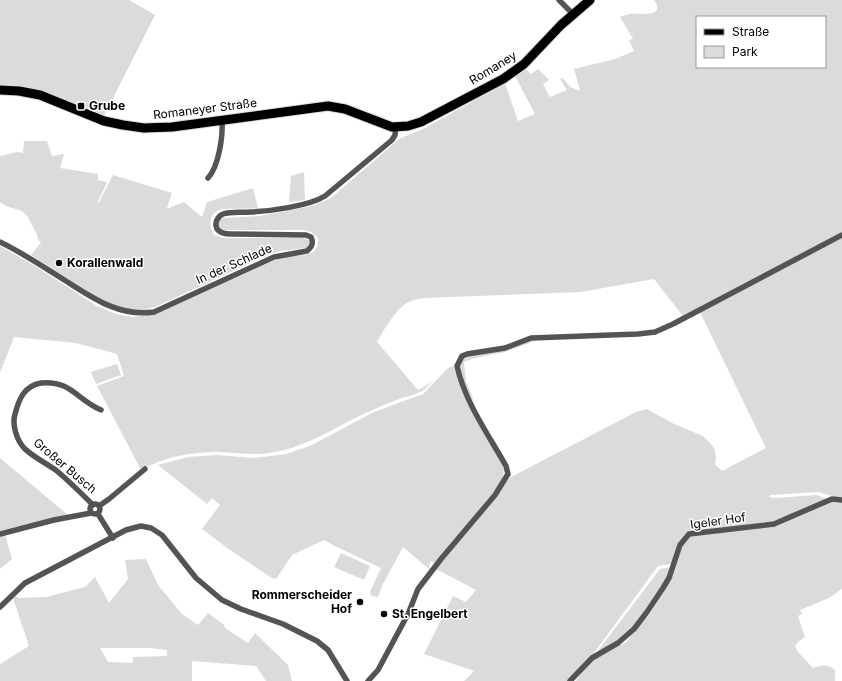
<svg xmlns="http://www.w3.org/2000/svg" width="842" height="681" font-family="Inter,sans-serif">
  <style>
    .green { fill: #dbdbdb; fill-rule: evenodd }
    .lines { fill: none; stroke-linecap: round; stroke-linejoin: round }
    .primary-casing { stroke: #dbdbdb; stroke-width: 11 }
    .minor { stroke: #545454; stroke-width: 5.5 }
    .primary { stroke: #000; stroke-width: 9 }
    .poi-dot { fill: #000; stroke: #fff; stroke-width: 1.5 }
    .labels { text-anchor: middle; stroke-width: 3; stroke-linejoin: round; paint-order: stroke }
    .street-label { font-size: 12px; fill: #000; stroke: #fff }
    .poi-label { font-size: 12px; font-weight: bold; fill: #000; stroke: #fff; text-anchor: start }
  </style>
  <rect width="100%" height="100%" fill="#fff"/>
  <g class="green">
    <polygon points="0,0 129,0 155,15 104,116 84,106 72,104 29,89 19,86 0,86"/>
    <path d="M654,0H842V233L683,316L654,279L581,292L424,298C419,299 414,299 409,302C396,308 384,330 377,342L418,390L427,385L435,378C431,382 428,388 422,391C417,394 409,396 402,398C394,401 385,404 377,408C340,423 309,448 269,453C250,456 235,452 217,452C191,452 164,457 141,470L97,386L124,376L117,354L76,343L14,337L0,373V246L35,266L97,306L116,314L133,317L158,313L273,261C279,259 285,257 291,256C305,255 319,257 318,238L311,232L304,230H224L220,229L218,226L220,220L223,218L260,216L312,206L331,198L399,139L425,128L505,83L518,121L535,114L515,76L525,68L531,74L538,69L549,80L543,84L550,97L567,90L560,79L563,78L570,87L580,91L574,69L615,59L634,51L629,40L633,39L620,17C623,16 626,15 629,14C637,13 667,18 654,0ZM697,17H825V67H697Z"/>
    <path d="M24,141H47L52,156L64,154L60,168L98,174V180L106,182L107,183L98,201V204L113,175L172,193L167,208H169L184,202L202,217L207,202L253,188L258,208C250,209 224,208 219,210C208,215 209,227 214,235L223,238H304L308,240L310,242L309,245L306,248L280,251L270,254L155,307L143,310L125,309L119,307L100,299L31,255L41,242L38,240L37,235L28,217L22,211L6,206L0,202V156L17,152L23,153Z"/>
    <polygon points="304,172 305,200 289,202 291,176"/>
    <polygon points="842,237 842,499 818,492 770,495 769,497 775,498 817,495 829,500 782,520 689,533 672,564 658,566 591,657 570,681 464,681 474,671 424,654 453,596 466,602 476,590 436,569 502,486 511,477 636,412 647,409 672,423 703,436 712,445 715,451 716,458 715,465 722,471 766,448 700,312 781,269 786,268 792,263"/>
    <path d="M540,339L505,352L475,358L464,362L466,381L474,401C469,396 459,373 460,365C461,361 463,359 465,357L523,342Z"/>
    <polygon points="117,364 121,375 96,384 91,372"/>
    <path d="M453,366L454,367L458,378L502,464C507,476 500,484 492,494L435,564L432,561L429,565L430,570L403,547L382,586L378,597L371,596L370,592L381,568L333,545L324,540L292,555L276,579L272,578L230,550L202,529L220,505L212,498L207,504L158,465L188,457L203,456L217,455L254,458L286,454L310,446L374,412L423,394L448,368Z"/>
    <polygon points="0,458 68,515 0,532"/>
    <path d="M832,501L842,502V589L829,598L800,610L802,614L798,616L805,637L799,641L795,646L798,652L813,668C822,665 827,664 835,670V681H576L592,659L625,643L650,614L669,583L679,550L691,536L766,527Z"/>
    <polygon points="5,534 12,559 0,569 0,536"/>
    <polygon points="341,553 370,566 364,580 334,567"/>
    <path d="M146,559L158,585L182,614L198,625L208,613L224,625L225,628L248,643L255,633L288,665L292,681H266L256,666L192,661V681H0V664L29,646L13,598L15,596L19,598L46,597L85,587L95,577L109,603L128,579L125,560ZM100,648H150L167,650V656L133,657V663L108,662Z"/>
    <path d="M671,567C666,588 638,624 622,639C616,645 605,648 597,652L660,569Z"/>
  </g>
  <g class="lines">
    <g class="primary-casing">
      <polyline id="primary" points="0,90 19,91 40,95 104,121 123,125 144,128 172,127 328,106 345,109 392,127 408,126 421,122 503,79 524,64 561,25 590,0"/>
    </g>
    <g class="minor">
      <polyline points="559,0 573,14"/>
      <path d="M208,178C219,166 223,136 222,120"/>
      <path d="M0,242C23,253 45,268 66,281C94,299 120,317 154,312L274,257L307,251C312,247 314,243 311,237L306,235L231,234C226,234 220,233 217,229C214,223 218,216 223,214C232,211 242,213 251,212C271,211 309,206 325,196L392,140L395,135L396,127"/>
      <circle cx="95" cy="509" r="5"/>
      <path d="M93,505C81,493 70,482 57,471C46,463 33,457 24,448C16,439 12,424 15,414C19,399 24,386 41,383C71,380 77,400 101,410"/>
      <polyline points="99,506 109,499 145,469"/>
      <polyline points="98,514 113,538"/>
      <polyline points="0,534 54,520 91,513"/>
      <polyline points="0,607 25,583 126,530 141,526 151,528 162,535 196,578 222,600 241,609 283,624 317,641 328,650 347,681"/>
      <path d="M368,681L378,670L408,614L418,589L441,559L495,495L508,474L506,466C488,434 465,402 457,366L462,356L467,354L505,348L531,338L638,334L655,332L673,324L842,235"/>
      <polyline points="570,681 592,658 618,643 634,629 647,612 663,588 669,578 680,545 689,534 774,524 832,499 842,500"/>
    </g>
    <use href="#primary" class="primary"/>
  </g>
  <g class="poi-dot">
    <rect x="77" y="102" width="8" height="8" rx="2"/>
    <circle cx="59" cy="263" r="4"/>
    <circle cx="360" cy="602" r="4"/>
    <circle cx="384" cy="614" r="4"/>
  </g>
  <g class="labels">
    <g class="street-label">
      <text transform="translate(493 68) rotate(-31)" y="4">Romaney</text>
      <text transform="translate(205 109) rotate(-7)" y="4">Romaneyer Straße</text>
      <text transform="translate(234 264) rotate(-24)" y="4">In der Schlade</text>
      <text transform="translate(65 466) rotate(40)" y="4">Großer Busch</text>
      <text transform="translate(718 521) rotate(-8)" y="4">Igeler Hof</text>
    </g>
    <g class="poi-label">
      <text x="89" y="110">Grube</text>
      <text x="67" y="267">Korallenwald</text>
      <text x="352" y="599" text-anchor="end">Rommerscheider<tspan x="352" dy="14">Hof</tspan></text>
      <text x="392" y="618">St. Engelbert</text>
    </g>
  </g>
  <rect x="696" y="16" width="130" height="52" fill="#ffffff" stroke="#999999"/>
  <rect x="704" y="29" width="20" height="6" fill="#000000" stroke="#999999"/>
  <text x="732" y="36" font-size="12" fill="#000000">Straße</text>
  <rect x="704" y="46" width="20" height="12" fill="#dbdbdb" stroke="#999999"/>
  <text x="732" y="56" font-size="12" fill="#000000">Park</text>
</svg>
